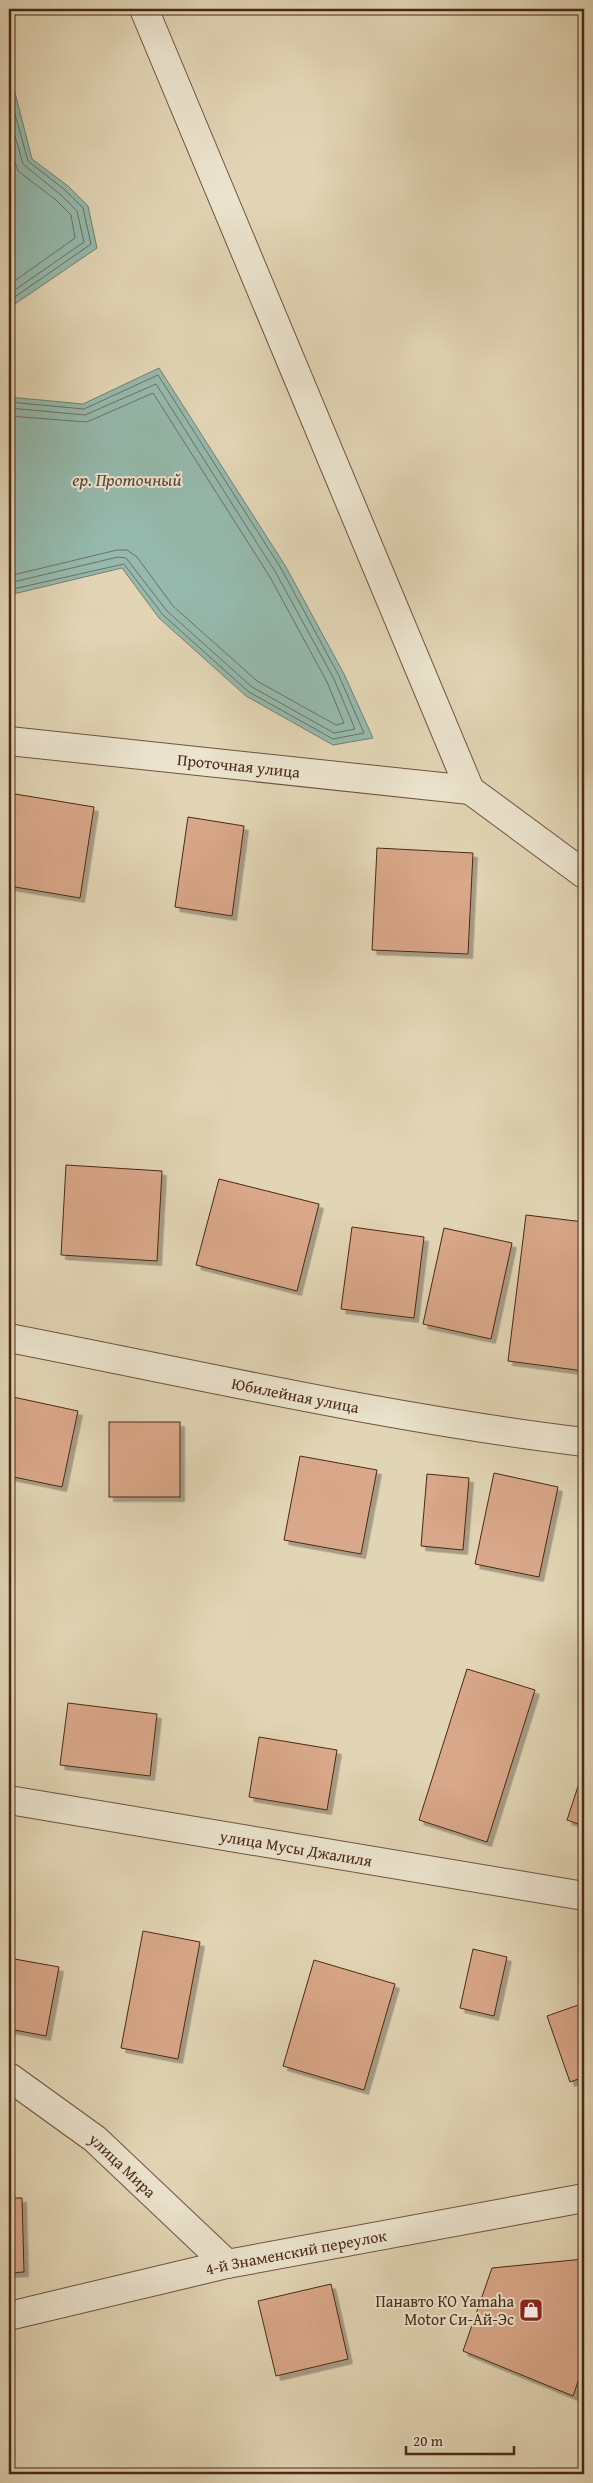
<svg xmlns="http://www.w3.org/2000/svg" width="593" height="2483" font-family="'Gentium Book Plus',serif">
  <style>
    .water { fill: #95b9ad; stroke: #777f70 }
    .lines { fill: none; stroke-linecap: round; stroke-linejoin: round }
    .shore { stroke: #6f7061; stroke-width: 1 }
    .building { fill: #d9a789; stroke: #492815; filter: url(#shadow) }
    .minor-casing { stroke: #6f533d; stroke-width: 30 }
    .minor { stroke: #ece4cf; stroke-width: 28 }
    .labels { text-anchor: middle; stroke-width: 4; stroke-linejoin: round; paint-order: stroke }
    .street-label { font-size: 16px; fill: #492815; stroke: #ece4cf }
    .poi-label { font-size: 16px; fill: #492815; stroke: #ece4cf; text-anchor: end }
    .water-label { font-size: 18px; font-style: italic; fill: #584533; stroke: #ece4cf }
  </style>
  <defs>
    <filter id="shadow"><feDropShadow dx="4.5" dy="4.5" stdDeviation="0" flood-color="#0004"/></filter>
  </defs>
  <rect width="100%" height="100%" fill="#e2d5b5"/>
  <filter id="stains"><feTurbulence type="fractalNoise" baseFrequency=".004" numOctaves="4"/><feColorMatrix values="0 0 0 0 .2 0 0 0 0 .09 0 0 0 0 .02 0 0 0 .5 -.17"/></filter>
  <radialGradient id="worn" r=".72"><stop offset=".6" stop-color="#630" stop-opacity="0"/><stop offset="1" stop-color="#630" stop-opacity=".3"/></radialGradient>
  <g class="water">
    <polygon points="9,69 32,159 68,186 88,206 97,248 9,308"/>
    <polygon points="159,368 286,567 344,674 373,738 333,745 246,696 159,618 122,568 9,595 9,397 83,404"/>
  </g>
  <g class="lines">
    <g class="shore">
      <polyline points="9,93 28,161 65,190 83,208 91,244 9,301"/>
      <polyline points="9,115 23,164 61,195 77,211 84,242 9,294"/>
      <polyline points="9,143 18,171 56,200 71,215 75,238 9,285"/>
      <polyline points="9,402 84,409 158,375 282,570 339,676 364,733 333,739 249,692 163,615 124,564 9,590"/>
      <polyline points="9,408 85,415 156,384 276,573 334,679 355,729 334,733 252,687 167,611 126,558 118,557 9,583"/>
      <polyline points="9,416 87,422 153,393 270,577 327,682 344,723 336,725 257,681 173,606 137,557 127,550 117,550 9,576"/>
    </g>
  </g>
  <g class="building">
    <polygon points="9,793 94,807 80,898 9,886"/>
    <polygon points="188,817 244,826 232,916 175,907"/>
    <polygon points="377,848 473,853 468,954 372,950"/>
    <polygon points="66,1165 162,1171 157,1261 61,1255"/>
    <polygon points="219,1179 319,1204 297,1291 196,1265"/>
    <polygon points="526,1215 584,1222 584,1371 508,1361"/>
    <polygon points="352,1227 424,1237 414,1318 341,1309"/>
    <polygon points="444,1228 512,1243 491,1339 423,1324"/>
    <polygon points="13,1397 78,1411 62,1487 9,1476 9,1415"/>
    <rect x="109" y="1422" width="71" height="75"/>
    <polygon points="300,1456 377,1470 361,1554 284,1540"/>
    <polygon points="494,1473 558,1487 539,1577 475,1564"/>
    <polygon points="427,1474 469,1478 463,1550 421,1546"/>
    <polygon points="467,1669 535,1690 487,1842 419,1820"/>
    <polygon points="68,1703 157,1714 150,1776 60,1765"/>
    <polygon points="259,1737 337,1750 327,1810 249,1797"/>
    <polygon points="584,1768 584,1826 567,1820"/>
    <polygon points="143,1931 200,1942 178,2059 121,2048"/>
    <polygon points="473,1949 507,1957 494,2016 460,2008"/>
    <polygon points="9,1958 59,1967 46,2036 9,2029"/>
    <polygon points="314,1960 395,1984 364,2090 283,2066"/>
    <polygon points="584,2003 584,2077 570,2082 547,2016"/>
    <polygon points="9,2198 22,2198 24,2272 9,2273"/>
    <polygon points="584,2259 584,2364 573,2396 463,2351 492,2268"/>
    <polygon points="331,2284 348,2359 276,2376 258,2301"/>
  </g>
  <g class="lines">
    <g class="minor-casing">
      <g id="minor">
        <polyline points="144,9 470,790 584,874"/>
        <path id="s1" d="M9,741L470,790"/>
        <path id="s2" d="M9,1338C200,1375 391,1419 584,1442"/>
        <path id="s3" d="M9,1800L584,1896"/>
        <path id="s4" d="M9,2077L95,2139L227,2264"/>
        <path id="s5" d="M9,2316L227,2264L584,2198"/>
      </g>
    </g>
    <use href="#minor" class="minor"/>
  </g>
  <defs>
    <g id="shop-square" transform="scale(1.25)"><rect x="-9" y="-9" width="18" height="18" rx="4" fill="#8f2418" stroke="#ece4cf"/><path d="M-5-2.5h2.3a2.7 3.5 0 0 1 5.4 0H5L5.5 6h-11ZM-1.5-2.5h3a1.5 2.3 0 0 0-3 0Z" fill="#fff"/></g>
  </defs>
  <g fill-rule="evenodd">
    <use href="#shop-square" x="531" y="2310"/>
  </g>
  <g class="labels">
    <g class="street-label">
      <text dy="6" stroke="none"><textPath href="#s1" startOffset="231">Проточная улица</textPath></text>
      <text dy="6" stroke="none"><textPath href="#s2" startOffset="292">Юбилейная улица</textPath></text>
      <text dy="6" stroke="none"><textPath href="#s3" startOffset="291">улица Мусы Джалиля</textPath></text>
      <text dy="6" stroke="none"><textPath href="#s4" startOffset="144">улица Мира</textPath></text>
      <text dy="6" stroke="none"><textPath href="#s5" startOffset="294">4-й Знаменский переулок</textPath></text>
    </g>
    <g class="poi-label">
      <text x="514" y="2307">Панавто КО Yamaha<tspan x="514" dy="18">Motor Си-Ай-Эс</tspan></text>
    </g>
    <g class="water-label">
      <text x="127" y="486">ер. Проточный</text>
    </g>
  </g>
  <rect width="593" height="2483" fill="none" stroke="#e2d5b5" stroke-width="30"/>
  <rect x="10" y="10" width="573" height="2463" fill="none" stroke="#492815" stroke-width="2.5"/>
  <rect x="15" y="15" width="563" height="2453" fill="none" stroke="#492815"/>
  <path d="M406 2446v8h108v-8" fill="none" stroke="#492815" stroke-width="2.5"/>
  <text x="413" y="2446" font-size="15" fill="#492815" stroke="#ece4cf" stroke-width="4" paint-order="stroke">20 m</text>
  <rect width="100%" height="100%" filter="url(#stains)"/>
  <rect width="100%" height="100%" fill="url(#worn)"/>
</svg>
